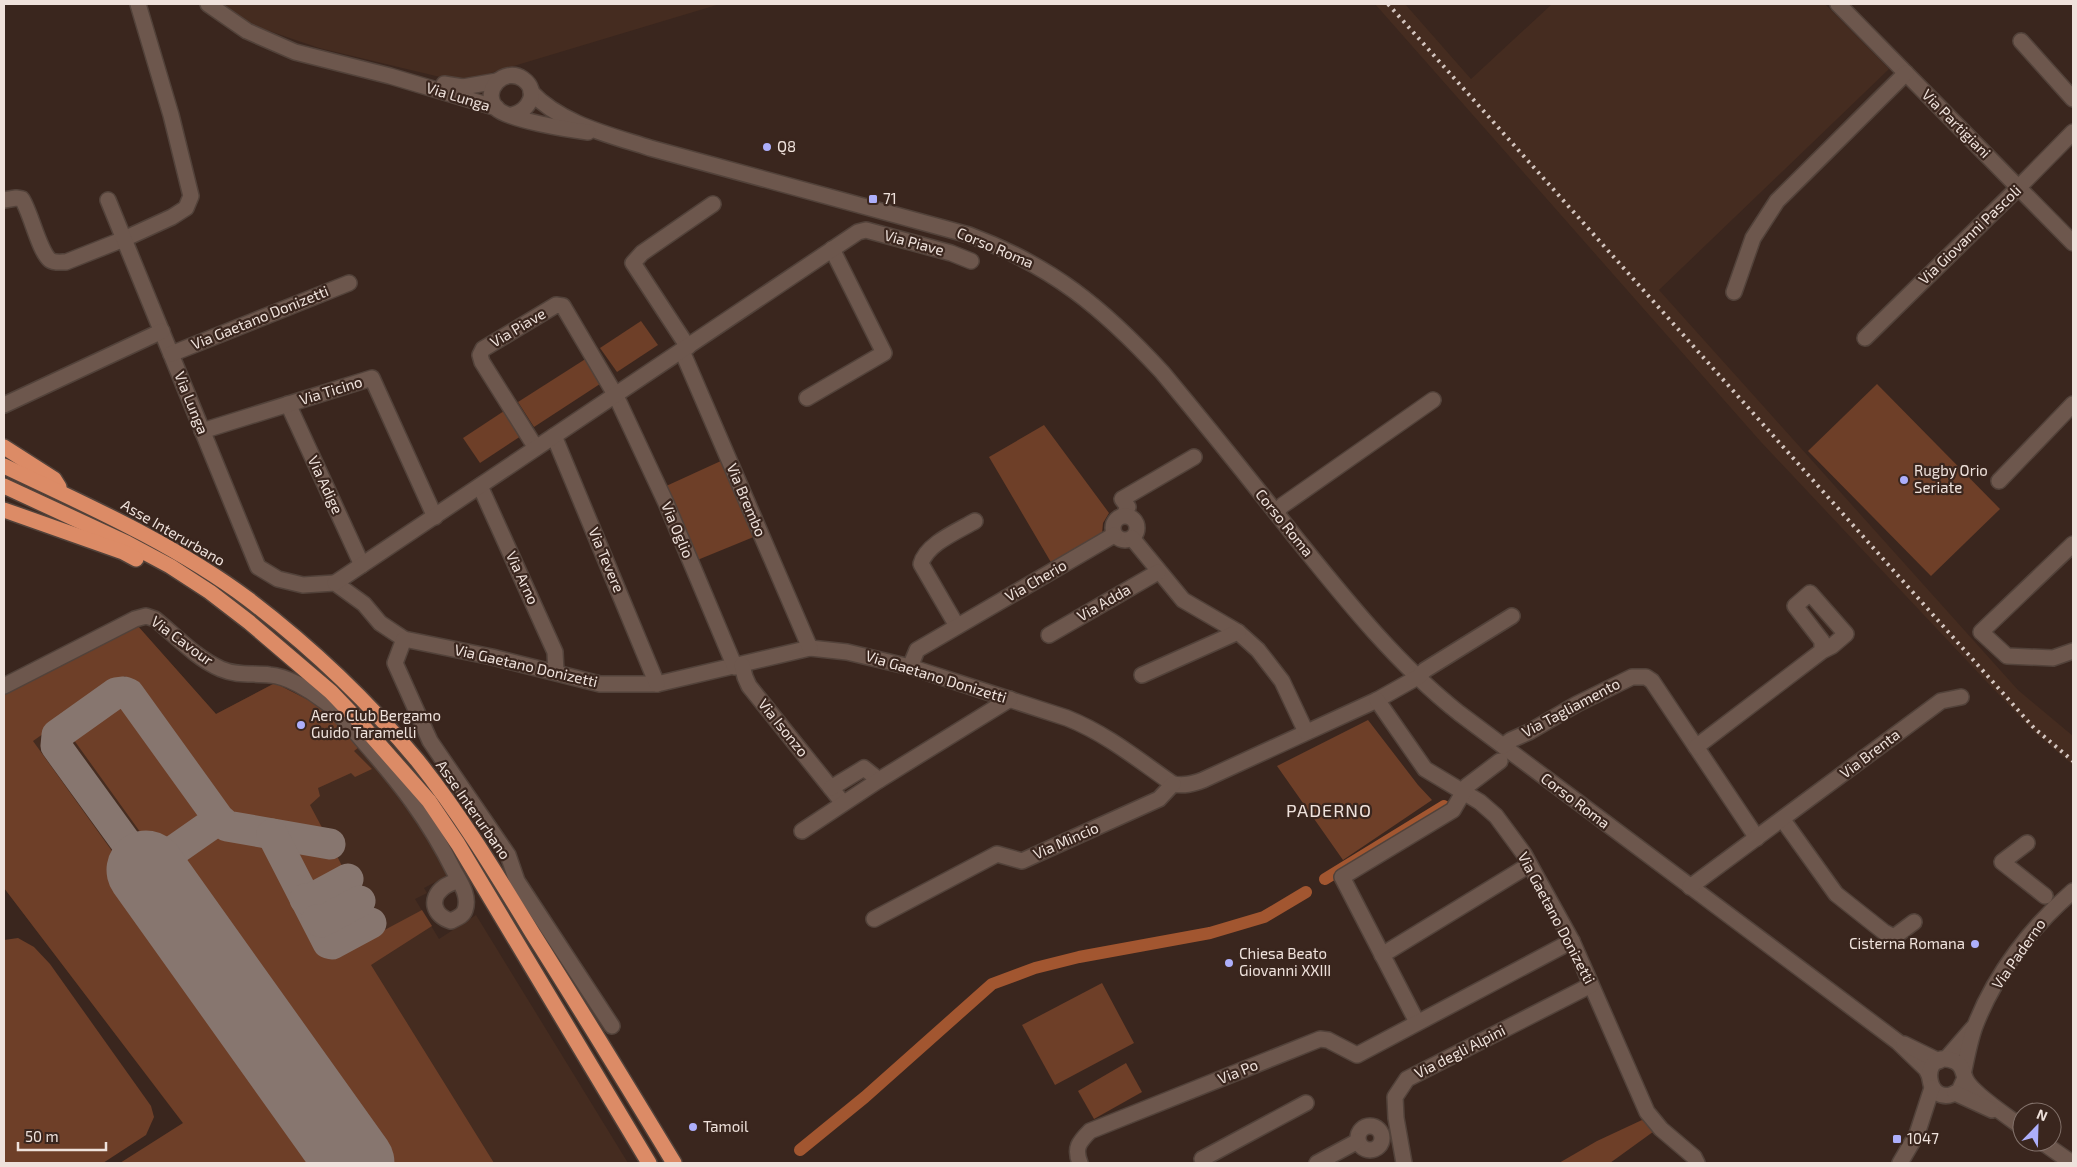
<svg xmlns="http://www.w3.org/2000/svg" width="2077" height="1167" font-family="'Exo 2',sans-serif">
  <style>
    .built { fill: #452c20 }
    .green { fill: #6e3f28 }
    .lines { fill: none; stroke-linecap: round; stroke-linejoin: round }
    .canal { stroke: #a25630; stroke-width: 12 }
    .taxiway { stroke: #87766f; stroke-width: 31 }
    .runway { stroke: #87766f; stroke-width: 79 }
    .minor-casing { stroke: #52423a; stroke-width: 18 }
    .highway-casing { stroke: #52423a; stroke-width: 18 }
    .minor { stroke: #6d574d; stroke-width: 15 }
    .highway { stroke: #dc8b66; stroke-width: 15 }
    .rail { stroke: #d4c6c0; stroke-width: 4; stroke-dasharray: 2.5 5; stroke-linecap: butt }
    .poi-dot { fill: #adaffb; stroke: #3a261e; stroke-width: 2 }
    .labels { text-anchor: middle; stroke-width: 4.5; stroke-linejoin: round; paint-order: stroke }
    .street-label { font-size: 15px; fill: #efe2dc; stroke: #3a261e }
    .poi-label { font-size: 15px; fill: #efe2dc; stroke: #3a261e; text-anchor: start }
    .quarter-label { font-size: 18px; letter-spacing: 1px; fill: #efe2dc; stroke: #3a261e }
  </style>
  <rect width="100%" height="100%" fill="#3a261e"/>
  <g class="built">
    <polygon points="220,4 720,4 461,82 319,48 252,25"/>
    <polygon points="1375,4 1405,4 1471,79 1552,4 1825,4 1889,69 1659,290 2018,690 2073,736 2073,765 2035,733 1761,442"/>
    <polygon points="137,625 216,714 275,683 359,747 390,780 403,805 409,802 447,876 424,888 427,893 415,899 439,939 476,915 628,1163 213,1163 4,888 4,691"/>
  </g>
  <g class="green">
    <polygon points="641,321 658,345 617,372 600,348"/>
    <polygon points="587,358 603,382 534,427 518,402"/>
    <polygon points="1877,384 2000,509 1931,576 1808,451"/>
    <polygon points="504,411 521,436 480,463 463,438"/>
    <polygon points="1044,425 1109,513 1103,523 1102,534 1052,564 989,457"/>
    <polygon points="723,460 756,536 695,561 664,487"/>
    <path d="M137,625L216,714L275,683L322,707L359,747L354,751L372,769L355,777L351,773L318,788L320,796L310,805L327,837C299,833 242,830 221,812L125,676L33,741L336,1163H120L183,1123L4,888V691Z"/>
    <path d="M123,700L129,706L198,804C204,830 174,842 156,854L71,736L73,729L116,701Z"/>
    <polygon points="1368,720 1418,785 1432,800 1343,860 1277,766"/>
    <path d="M214,834L268,840L326,954L374,929L377,934L422,910L432,926L371,965L494,1163H376L167,871C167,867 167,865 168,862C174,853 203,837 214,834Z"/>
    <polygon points="283,843 334,850 346,874 317,889 305,885"/>
    <polygon points="351,885 357,896 328,911 317,908 314,904"/>
    <polygon points="362,907 368,918 338,932 329,930 326,925"/>
    <polygon points="18,938 34,947 50,964 151,1106 154,1117 146,1135 103,1163 4,1163 4,940"/>
    <polygon points="1102,983 1134,1043 1055,1085 1022,1025"/>
    <polygon points="1126,1063 1142,1092 1094,1119 1078,1091"/>
    <polygon points="1642,1120 1657,1129 1610,1163 1559,1163 1597,1141"/>
  </g>
  <g class="lines">
    <g class="canal">
      <polyline points="1325,879 1444,806"/>
      <polyline points="800,1150 865,1097 992,984 1035,968 1079,957 1210,933 1264,917 1306,892"/>
    </g>
    <g class="taxiway">
      <polyline points="219,819 146,870 56,746 57,735 116,693 124,692 129,694 219,819 227,826 330,844"/>
      <polyline points="272,834 328,943 332,944 371,923"/>
      <polyline points="305,899 311,899 348,879"/>
      <polyline points="317,920 321,922 360,901"/>
    </g>
    <polyline class="runway" points="146,870 355,1163"/>
    <g class="minor-casing">
      <g id="minor">
        <polyline points="208,4 247,31 295,52 390,76 497,108"/>
        <polyline points="1838,4 2073,243"/>
        <polyline points="2021,41 2073,99"/>
        <polyline points="444,84 463,87 497,81"/>
        <path d="M531,92C561,124 610,135 650,148L969,235C1052,266 1102,307 1162,372C1207,426 1252,482 1296,538C1346,600 1396,663 1459,713L1898,1042L1926,1069L1929,1075"/>
        <path d="M512,115C529,111 540,91 523,79C504,66 481,91 496,108C507,120 571,130 588,132"/>
        <path d="M4,200L16,198L22,199C31,213 39,251 50,260C54,263 61,262 66,262L124,239L172,217L186,208L191,196L171,115L138,4"/>
        <path d="M108,200L258,567L278,579L303,585L335,583L364,604L380,623L404,639L492,657L600,684H657L810,648L847,652L910,667L1067,718C1107,734 1137,759 1173,784C1184,786 1192,784 1203,780L1377,700L1418,677L1425,670L1512,616"/>
        <polyline points="1734,292 1753,238 1777,201 1906,73"/>
        <polyline points="1865,338 2019,187 2073,132"/>
        <polyline points="688,347 633,263 642,253 713,204"/>
        <polyline points="682,351 810,648"/>
        <polyline points="171,354 349,283"/>
        <polyline points="807,398 884,353 832,249"/>
        <polyline points="288,404 362,565"/>
        <polyline points="4,405 162,331"/>
        <polyline points="202,431 372,378 435,517"/>
        <polyline points="554,436 657,684"/>
        <polyline points="536,448 482,362 480,355 483,349 556,305 563,306 616,396 666,503 735,667"/>
        <polyline points="1999,481 2073,404"/>
        <polyline points="480,486 555,652 556,672"/>
        <polyline points="1276,512 1283,505 1433,400"/>
        <polyline points="1124,515 1128,507 1122,499 1194,457"/>
        <circle cx="1125" cy="528" r="12"/>
        <polyline points="1132,538 1183,600 1238,632 1258,650 1282,681 1306,732"/>
        <polyline points="2073,544 1981,632 2007,656 2053,658 2073,651"/>
        <polyline points="335,583 858,232 866,230 951,253 971,261"/>
        <path d="M957,626L921,564C926,544 958,531 975,521"/>
        <polyline points="1049,635 1158,572"/>
        <polyline points="404,639 395,663 430,741 508,855 517,881 612,1026"/>
        <polyline points="742,665 745,677 749,686 843,803"/>
        <polyline points="910,667 917,650 1114,535"/>
        <polyline points="1142,675 1238,632"/>
        <path d="M4,686L135,619L146,616L155,619C176,636 196,658 221,669C237,676 253,673 270,675C287,676 310,690 324,701C339,712 351,727 363,741C400,783 429,820 454,871C460,882 470,896 465,910C463,916 457,918 451,921C434,916 428,899 444,887C448,884 454,882 459,880"/>
        <polyline points="1377,700 1425,769 1480,802 1496,816 1524,854 1572,941 1647,1112 1661,1129 1694,1157 1697,1163"/>
        <polyline points="1503,746 1511,740 1529,732 1577,704 1632,677 1646,677 1652,681 1757,838"/>
        <polyline points="1696,747 1822,651 1822,641 1795,606 1810,593 1846,634 1832,646 1822,651"/>
        <polyline points="831,788 864,768 879,780"/>
        <polyline points="1783,820 1836,894 1884,932 1894,937 1914,922"/>
        <polyline points="802,831 879,780 1010,699"/>
        <polyline points="2027,843 2002,862 2045,896"/>
        <polyline points="1690,887 1941,701 1961,697"/>
        <polyline points="874,919 997,854 1022,861 1159,799 1173,784"/>
        <polyline points="1382,955 1529,865"/>
        <polyline points="1417,1022 1342,877 1453,810 1467,786 1500,761"/>
        <polyline points="1904,1044 1939,1061"/>
        <polyline points="1946,1059 1973,1028"/>
        <path d="M1964,1070C1967,1055 1970,1040 1975,1026C1995,974 2032,926 2073,891"/>
        <path d="M1965,1078L1959,1091C1924,1113 1918,1046 1954,1061C1965,1066 1962,1076 1968,1083C1977,1096 2008,1117 2022,1127"/>
        <polyline points="1955,1093 1992,1110"/>
        <circle cx="1370" cy="1138" r="12"/>
        <polyline points="2042,1142 2072,1163"/>
        <path d="M1080,1163C1074,1148 1079,1142 1090,1131L1320,1039L1328,1040L1357,1055L1572,941"/>
        <polyline points="1205,1163 1202,1159 1306,1103"/>
        <polyline points="1317,1163 1358,1141"/>
        <polyline points="1404,1163 1396,1118 1395,1097 1407,1079 1591,985"/>
        <polyline points="1900,1163 1917,1134 1932,1088"/>
      </g>
    </g>
    <g class="highway-casing">
      <g id="highway">
        <polyline points="4,447 54,479 59,487"/>
        <path d="M4,466C88,506 173,543 248,599C311,647 367,700 417,760C461,815 497,875 533,934C581,1010 628,1087 674,1163"/>
        <polyline points="4,486 127,543 170,566 210,592 249,622 331,692 355,717 429,801 458,844 649,1163"/>
        <polyline points="4,510 123,552 136,559"/>
      </g>
    </g>
    <use href="#minor" class="minor"/>
    <use href="#highway" class="highway"/>
    <polyline class="rail" points="1388,4 2034,728 2073,761"/>
  </g>
  <g class="poi-dot">
    <circle cx="767" cy="147" r="5"/>
    <rect x="868" y="194" width="10" height="10" rx="2.5"/>
    <circle cx="1904" cy="480" r="5"/>
    <circle cx="301" cy="725" r="5"/>
    <circle cx="1975" cy="944" r="5"/>
    <circle cx="1229" cy="963" r="5"/>
    <circle cx="693" cy="1127" r="5"/>
    <rect x="1892" y="1134" width="10" height="10" rx="2.5"/>
  </g>
  <g class="labels">
    <g class="street-label">
      <text transform="translate(458 97) rotate(17)" y="5">Via Lunga</text>
      <text transform="translate(1956 124) rotate(45)" y="5">Via Partigiani</text>
      <text transform="translate(1970 235) rotate(-44)" y="5">Via Giovanni Pascoli</text>
      <text transform="translate(914 243) rotate(15)" y="5">Via Piave</text>
      <text transform="translate(995 248) rotate(23)" y="5">Corso Roma</text>
      <text transform="translate(260 318) rotate(-22)" y="5">Via Gaetano Donizetti</text>
      <text transform="translate(518 328) rotate(-31)" y="5">Via Piave</text>
      <text transform="translate(331 391) rotate(-17)" y="5">Via Ticino</text>
      <text transform="translate(191 403) rotate(68)" y="5">Via Lunga</text>
      <text transform="translate(325 485) rotate(65)" y="5">Via Adige</text>
      <text transform="translate(746 500) rotate(67)" y="5">Via Brembo</text>
      <text transform="translate(1284 523) rotate(51)" y="5">Corso Roma</text>
      <text transform="translate(677 530) rotate(67)" y="5">Via Oglio</text>
      <text transform="translate(173 533) rotate(30)" y="5">Asse Interurbano</text>
      <text transform="translate(606 560) rotate(67)" y="5">Via Tevere</text>
      <text transform="translate(522 578) rotate(65)" y="5">Via Arno</text>
      <text transform="translate(1036 581) rotate(-30)" y="5">Via Cherio</text>
      <text transform="translate(1104 603) rotate(-30)" y="5">Via Adda</text>
      <text transform="translate(182 641) rotate(36)" y="5">Via Cavour</text>
      <text transform="translate(526 666) rotate(13)" y="5">Via Gaetano Donizetti</text>
      <text transform="translate(936 677) rotate(17)" y="5">Via Gaetano Donizetti</text>
      <text transform="translate(1571 708) rotate(-28)" y="5">Via Tagliamento</text>
      <text transform="translate(783 728) rotate(51)" y="5">Via Isonzo</text>
      <text transform="translate(1870 754) rotate(-37)" y="5">Via Brenta</text>
      <text transform="translate(1575 801) rotate(37)" y="5">Corso Roma</text>
      <text transform="translate(473 810) rotate(55)" y="5">Asse Interurbano</text>
      <text transform="translate(1066 841) rotate(-24)" y="5">Via Mincio</text>
      <text transform="translate(1556 918) rotate(62)" y="5">Via Gaetano Donizetti</text>
      <text transform="translate(2019 954) rotate(-55)" y="5">Via Paderno</text>
      <text transform="translate(1460 1052) rotate(-27)" y="5">Via degli Alpini</text>
      <text transform="translate(1238 1072) rotate(-22)" y="5">Via Po</text>
    </g>
    <g class="poi-label">
      <text x="777" y="152">Q8</text>
      <text x="883" y="204">71</text>
      <text x="1914" y="476">Rugby Orio<tspan x="1914" dy="17">Seriate</tspan></text>
      <text x="311" y="721">Aero Club Bergamo<tspan x="311" dy="17">Guido Taramelli</tspan></text>
      <text x="1965" y="949" text-anchor="end">Cisterna Romana</text>
      <text x="1239" y="959">Chiesa Beato<tspan x="1239" dy="17">Giovanni XXIII</tspan></text>
      <text x="703" y="1132">Tamoil</text>
      <text x="1907" y="1144">1047</text>
    </g>
    <g class="quarter-label">
      <text x="1329" y="817">PADERNO</text>
    </g>
  </g>
  <rect width="2077" height="1167" fill="none" stroke="#efe2dc" stroke-width="10"/>
  <g transform="translate(2037 1127) rotate(23)"><circle r="24" fill="#3a261e" stroke="#82716a"/>
  <path d="M0-4L9 19L0 12L-9 19Z" fill="#adaffb"/>
  <text y="-8" font-size="14" font-weight="bold" text-anchor="middle" fill="#efe2dc">N</text>
  </g>
  <path d="M18 1142v8h88v-8" fill="none" stroke="#efe2dc" stroke-width="2.5"/>
  <text x="25" y="1142" font-size="15" fill="#efe2dc" stroke="#3a261e" stroke-width="4" paint-order="stroke">50 m</text>
</svg>
